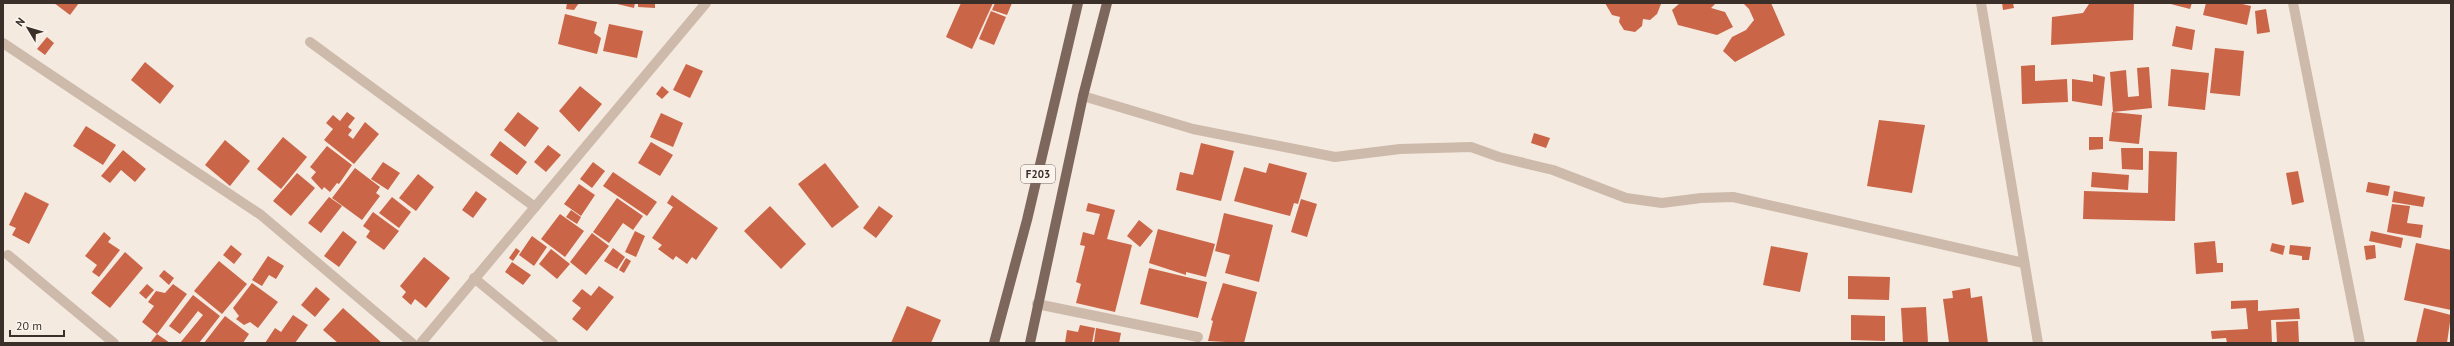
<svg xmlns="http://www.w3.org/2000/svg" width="2454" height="346" font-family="'PT Sans',sans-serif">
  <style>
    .building { fill: #ca6548 }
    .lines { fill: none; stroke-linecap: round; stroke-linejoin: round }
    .street { stroke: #cdbaab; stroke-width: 10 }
    .primary { stroke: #7d665b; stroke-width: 10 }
    .labels { text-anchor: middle; stroke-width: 4; stroke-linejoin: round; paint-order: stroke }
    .shield { fill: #fbf4ed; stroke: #756a64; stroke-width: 1 }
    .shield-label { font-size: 11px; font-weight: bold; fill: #3b2f2a }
  </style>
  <rect width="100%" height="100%" fill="#f4eae0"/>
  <g class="building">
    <polygon points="54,3 79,3 70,15"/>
    <polygon points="567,3 579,3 574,10 566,9"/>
    <polygon points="613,3 635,3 634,8"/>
    <polygon points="638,3 655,3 655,8 638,7"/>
    <polygon points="961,3 993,3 972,49 946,37"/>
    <polygon points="995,3 1012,3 1007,15 992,10"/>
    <polygon points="1605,3 1660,3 1661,4 1657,14 1650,20 1643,19 1642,26 1635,32 1624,30 1619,22 1620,17 1612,15"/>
    <polygon points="1680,3 1716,3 1711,8 1725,12 1733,27 1717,35 1678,25 1672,10"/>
    <polygon points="1743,3 1771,3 1785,35 1735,62 1723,51 1732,37 1746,30 1754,20 1749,9"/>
    <polygon points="2002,3 2013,3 2014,8 2003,10"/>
    <polygon points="2134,3 2133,40 2051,45 2052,17 2083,13 2089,4"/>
    <polygon points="2167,3 2192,3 2190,9"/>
    <polygon points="2206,3 2238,3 2251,6 2247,25 2203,15"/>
    <polygon points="2266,9 2270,32 2257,34 2255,11"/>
    <polygon points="991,11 1006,17 994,45 979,39"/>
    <polygon points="565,14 597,22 594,33 601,38 597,54 558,44"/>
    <polygon points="609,24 643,31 637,58 603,51"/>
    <polygon points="2176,26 2195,30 2192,50 2172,46"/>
    <polygon points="47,37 54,43 45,55 37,49"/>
    <polygon points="2215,48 2244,51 2240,96 2210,93"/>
    <polygon points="145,62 174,86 160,104 131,80"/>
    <polygon points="686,64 703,71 690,98 673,90"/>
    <polygon points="2035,65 2035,81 2067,79 2068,102 2022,104 2021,66"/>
    <polygon points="2149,67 2152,108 2113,112 2110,72 2126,70 2128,97 2139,96 2137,68"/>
    <polygon points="2171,69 2209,73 2205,110 2168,106"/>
    <polygon points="2093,74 2105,77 2102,106 2072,101 2072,79 2093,82"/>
    <polygon points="580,86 602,104 579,132 559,111"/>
    <polygon points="662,86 669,92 662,99 656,94"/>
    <polygon points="347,112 355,118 348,127 352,130 348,135 353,139 365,122 379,134 354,164 324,140 333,129 326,123 333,115 340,121"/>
    <polygon points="518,112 539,128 525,147 504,130"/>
    <polygon points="2112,112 2142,115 2139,144 2109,141"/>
    <polygon points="661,113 683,123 673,147 650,137"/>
    <polygon points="1879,120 1925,125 1912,193 1867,186"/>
    <polygon points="86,126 116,145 103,165 73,146"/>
    <polygon points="1534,133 1550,138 1546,148 1531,143"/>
    <polygon points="283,137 307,157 281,189 257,169"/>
    <polygon points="2089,137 2103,137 2103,149 2089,150"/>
    <polygon points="225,140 250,161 230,186 205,165"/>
    <polygon points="500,141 527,162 517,175 490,155"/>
    <polygon points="651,142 673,155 660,176 638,163"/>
    <polygon points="1201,143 1234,151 1221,201 1176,190 1180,172 1193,175"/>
    <polygon points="548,145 561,155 546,172 534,162"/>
    <polygon points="327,146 352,165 339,184 337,183 330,192 324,187 322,190 311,178 316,172 310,167"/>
    <polygon points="2121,148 2143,148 2143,170 2122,169"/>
    <polygon points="123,150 146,169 135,182 121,170 110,183 101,176"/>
    <polygon points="2149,151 2177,152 2175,221 2083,219 2084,191 2148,193"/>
    <polygon points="383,162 400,173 388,190 371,179"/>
    <polygon points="593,162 605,171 592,188 580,179"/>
    <polygon points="825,163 859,207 832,228 798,184"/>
    <polygon points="1269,163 1307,173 1298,204 1294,203 1290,216 1234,201 1244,167 1266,173"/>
    <polygon points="355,168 380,187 376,193 380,196 362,220 332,198"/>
    <polygon points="2298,171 2304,202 2292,205 2286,173"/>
    <polygon points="613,172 657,202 647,216 603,186"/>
    <polygon points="2092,172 2129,175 2128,190 2091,187"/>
    <polygon points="297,173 315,188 291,216 273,201"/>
    <polygon points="418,174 434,187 416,211 399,198"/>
    <polygon points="2368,182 2390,186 2388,196 2366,192"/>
    <polygon points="579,184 595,195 581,216 564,204"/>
    <polygon points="476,191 487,199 473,218 462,210"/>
    <polygon points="2394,191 2425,197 2423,207 2392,202"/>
    <polygon points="25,192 49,204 29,244 12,235 16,228 9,225"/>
    <polygon points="672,195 718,228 696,260 692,257 687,264 676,256 673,260 658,249 662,245 652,238 673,207 667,203"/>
    <polygon points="329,197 342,206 321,233 308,223"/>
    <polygon points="392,197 411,212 399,228 379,213"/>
    <polygon points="617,198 643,216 633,230 623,223 609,243 593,232"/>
    <polygon points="1301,199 1317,204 1307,237 1291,232"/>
    <polygon points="1088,203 1115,210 1107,239 1132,245 1115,312 1076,303 1081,284 1076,282 1085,246 1080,245 1083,232 1094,235 1100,214 1086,211"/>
    <polygon points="2392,204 2410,206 2407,223 2423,225 2421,238 2387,232"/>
    <polygon points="770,206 806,244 781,269 744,231"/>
    <polygon points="879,206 893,216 876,238 863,228"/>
    <polygon points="571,210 581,217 577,224 566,217"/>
    <polygon points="373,212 399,231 384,250 366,237 370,231 363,226"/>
    <polygon points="1224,213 1273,225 1259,282 1225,273 1230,255 1215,251"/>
    <polygon points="560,214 584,231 565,257 541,239"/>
    <polygon points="1139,220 1153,231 1140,247 1127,236"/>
    <polygon points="1158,229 1215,244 1206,277 1186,272 1186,275 1149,263"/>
    <polygon points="343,231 357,242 339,267 324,256"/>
    <polygon points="635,231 645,236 636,257 625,252"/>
    <polygon points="2371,231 2403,238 2401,248 2369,241"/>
    <polygon points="104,232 111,238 108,242 120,250 99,277 92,272 97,265 85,256"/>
    <polygon points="592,233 609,246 586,275 570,262"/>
    <polygon points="532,236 547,247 534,266 519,255"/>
    <polygon points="2215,241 2217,263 2223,263 2223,272 2196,274 2194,243"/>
    <polygon points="2272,243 2285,246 2283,255 2270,251"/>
    <polygon points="2416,243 2451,250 2451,310 2404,300"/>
    <polygon points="231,245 242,254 234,264 223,255"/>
    <polygon points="2290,245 2311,247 2309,260 2302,260 2302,256 2289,254"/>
    <polygon points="2375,245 2376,258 2366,260 2364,246"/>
    <polygon points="1771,246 1808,253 1800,292 1763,285"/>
    <polygon points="516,248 520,251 513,261 509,258"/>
    <polygon points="613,248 625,257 617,269 604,261"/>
    <polygon points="551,249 570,264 557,279 539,264"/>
    <polygon points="125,252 143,268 110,308 91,293"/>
    <polygon points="268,256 284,266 276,279 269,275 262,286 252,280"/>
    <polygon points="424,257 450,278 426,308 415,299 411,305 402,297 406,292 400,286"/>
    <polygon points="626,258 631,261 624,273 619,270"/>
    <polygon points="219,261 247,284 222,314 194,291"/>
    <polygon points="512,262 531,275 523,285 505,272"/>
    <polygon points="1149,268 1207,282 1198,318 1140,304"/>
    <polygon points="164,270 174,278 169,285 159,276"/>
    <polygon points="1848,276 1890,277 1889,300 1848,299"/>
    <polygon points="252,283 278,302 258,328 250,322 244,325 236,319 239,316 233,308"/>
    <polygon points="1223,283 1257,292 1244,343 1208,341 1213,321 1211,320"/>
    <polygon points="147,284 154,290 146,299 139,293"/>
    <polygon points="173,284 187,294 157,334 142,322 154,306 148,302 156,291 165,293"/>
    <polygon points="599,286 614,297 587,331 572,319 581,308 572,301 582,289 591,296"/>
    <polygon points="316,287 330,299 315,317 301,305"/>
    <polygon points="1970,288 1971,298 1982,296 1988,343 1949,343 1943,299 1953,298 1952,291"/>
    <polygon points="193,295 220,316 199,343 180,343 203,315 198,311 180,334 169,326"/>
    <polygon points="2258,300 2258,311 2299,308 2300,319 2271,320 2272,343 2227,343 2226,338 2212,339 2211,331 2248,329 2246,308 2231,309 2231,301"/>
    <polygon points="907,306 941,320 931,343 891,343"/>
    <polygon points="1926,307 1928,343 1903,343 1901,308"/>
    <polygon points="343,308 382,343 338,343 323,330"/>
    <polygon points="2424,308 2451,315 2447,343 2416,343"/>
    <polygon points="293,315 308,325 295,343 265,343 275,328 281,332"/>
    <polygon points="1851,315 1885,316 1885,341 1851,340"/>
    <polygon points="225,316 249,334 243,343 204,343"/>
    <polygon points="2298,321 2299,343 2277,343 2276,322"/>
    <polygon points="1080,325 1095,328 1092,343 1065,343 1067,330 1078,332"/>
    <polygon points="1096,328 1121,333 1119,343 1094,342"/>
    <polygon points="157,334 170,343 150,343"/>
  </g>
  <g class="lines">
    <g class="street">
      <polyline points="1981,3 2038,343"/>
      <polyline points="2293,3 2360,343"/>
      <polyline points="310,42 535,207"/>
      <polyline points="3,43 261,215 412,343"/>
      <polyline points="1083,96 1193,129 1335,157 1400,149 1471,147 1499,157 1553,170 1626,198 1662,203 1701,198 1733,197 2024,263"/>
      <polyline points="8,255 114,343"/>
      <polyline points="474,278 553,343"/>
      <polyline points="1037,304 1198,337"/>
      <polyline points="421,343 706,3"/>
    </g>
    <g class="primary">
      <polyline points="994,343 1027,220 1078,3"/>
      <polyline points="1030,343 1083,96 1107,3"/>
    </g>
  </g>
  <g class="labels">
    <rect class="shield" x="1021" y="165" width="34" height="18" rx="3"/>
    <g class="shield-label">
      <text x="1038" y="178">F203</text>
    </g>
  </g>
  <rect width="2454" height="346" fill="none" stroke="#3b2f2a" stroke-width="8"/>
  <g transform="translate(28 28) rotate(308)" stroke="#fbf4ed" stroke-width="3" paint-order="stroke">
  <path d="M0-3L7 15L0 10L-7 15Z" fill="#3b2f2a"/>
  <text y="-6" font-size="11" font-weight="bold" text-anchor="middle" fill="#3b2f2a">N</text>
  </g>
  <path d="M10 330v6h54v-6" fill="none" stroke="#3b2f2a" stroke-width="2"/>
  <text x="16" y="330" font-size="12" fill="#3b2f2a" stroke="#fbf4ed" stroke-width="3" paint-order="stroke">20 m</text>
</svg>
